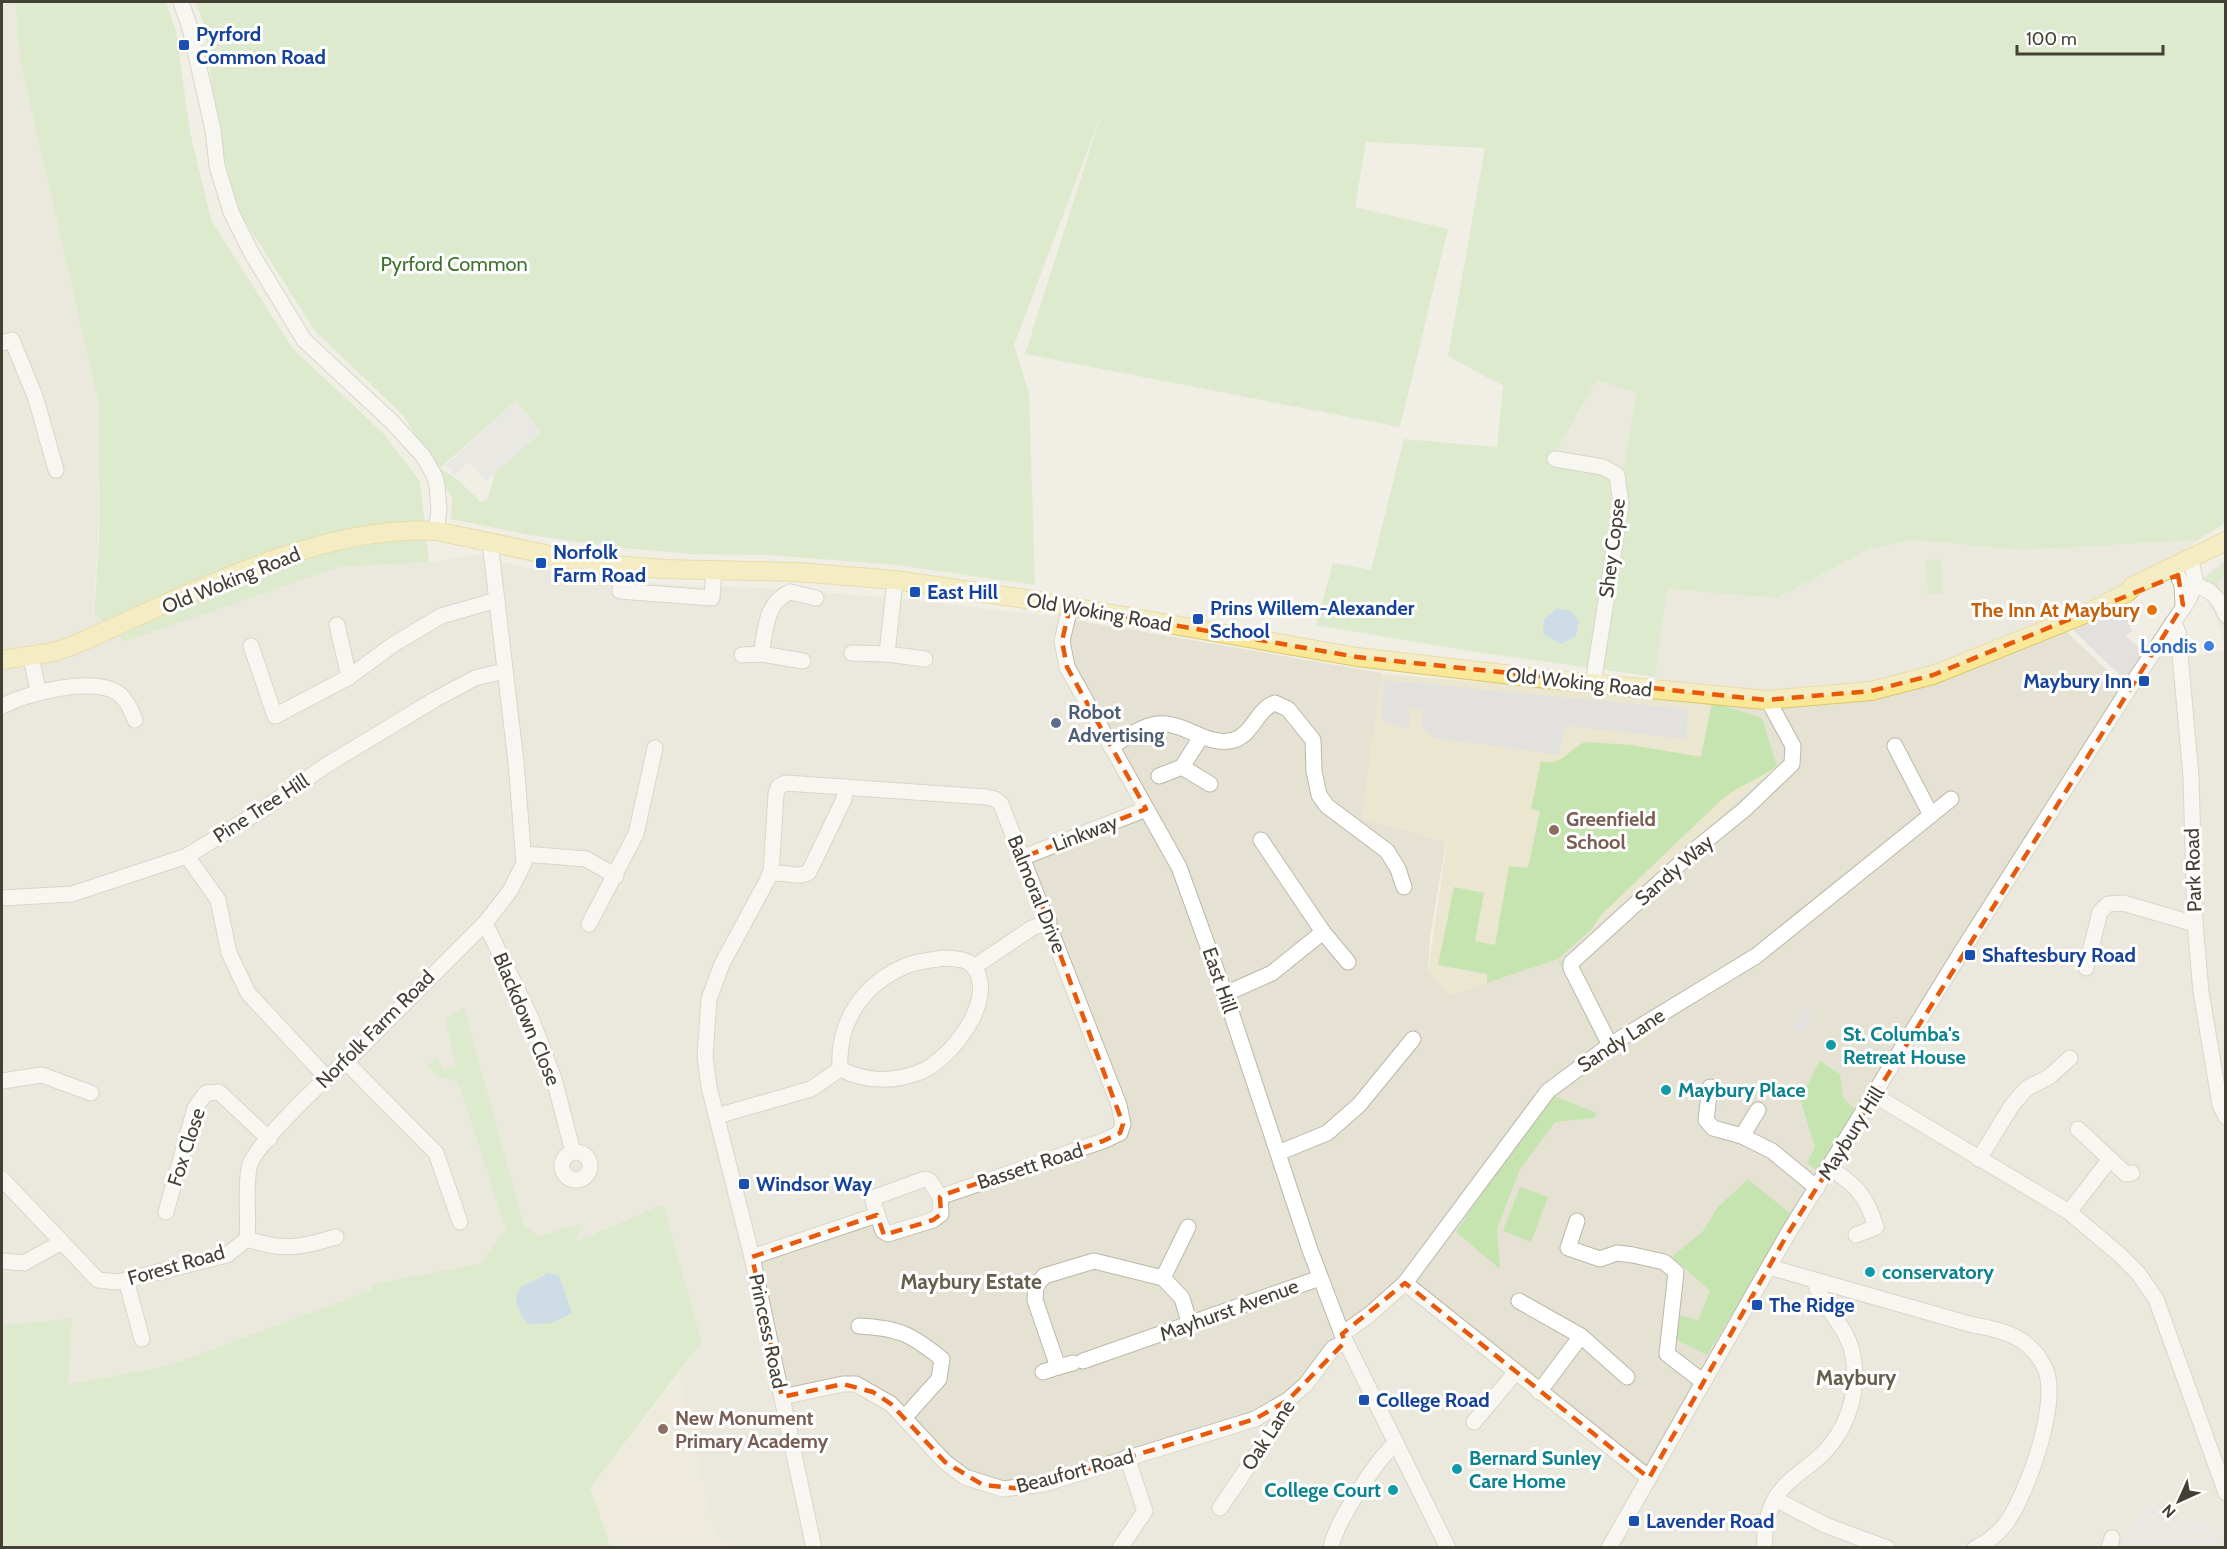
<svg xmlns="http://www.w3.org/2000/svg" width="2227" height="1549" font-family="Cabin,sans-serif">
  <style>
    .residential { fill: #e5e2d3 }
    .education { fill: #eae6d0 }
    .green { fill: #c6e4b0; fill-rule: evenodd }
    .parking { fill: #e2e1dd }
    .water { fill: #a4c6eb }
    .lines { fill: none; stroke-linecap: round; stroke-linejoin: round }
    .minor-casing { stroke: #bcb8a8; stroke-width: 17 }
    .major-casing { stroke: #dcc768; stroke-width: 20 }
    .minor { stroke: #fff; stroke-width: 15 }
    .major { stroke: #f8e897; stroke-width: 18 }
    .marked { fill: none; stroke: #e8590c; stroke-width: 4.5; stroke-dasharray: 12 8; stroke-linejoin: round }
    .transit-dot { fill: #1a4fb4; stroke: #fff; stroke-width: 2 }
    .food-dot { fill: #e8710a; stroke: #fff; stroke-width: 2 }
    .shop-dot { fill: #3f7fe0; stroke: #fff; stroke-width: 2 }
    .service-dot { fill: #5c6f8a; stroke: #fff; stroke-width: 2 }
    .education-dot { fill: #8d6e63; stroke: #fff; stroke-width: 2 }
    .culture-dot { fill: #0f9aa8; stroke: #fff; stroke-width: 2 }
    .labels { text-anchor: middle; stroke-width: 6; stroke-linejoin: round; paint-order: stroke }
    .transit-label { font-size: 20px; font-weight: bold; fill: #164399; stroke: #fff; text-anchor: start }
    .park-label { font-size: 20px; fill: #3e722c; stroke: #fff }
    .street-label { font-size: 20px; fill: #444035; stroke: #fff }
    .food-label { font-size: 20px; font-weight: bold; fill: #c56008; stroke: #fff; text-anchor: end }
    .shop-label { font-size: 20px; font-weight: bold; fill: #366cbe; stroke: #fff; text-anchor: end }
    .service-label { font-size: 20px; font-weight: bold; fill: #4e5e75; stroke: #fff; text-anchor: start }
    .education-label { font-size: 20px; font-weight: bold; fill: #785e54; stroke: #fff; text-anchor: start }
    .culture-label { font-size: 20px; font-weight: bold; fill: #0d838f; stroke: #fff; text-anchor: start }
    .neighbourhood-label { font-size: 21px; font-weight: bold; fill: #665f4d; stroke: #fff }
  </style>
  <rect width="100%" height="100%" fill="#f1efe5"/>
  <g class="residential">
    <polygon points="2,2 15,2 20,60 99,404 98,542 93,614 124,642 340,567 429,562 477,554 523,567 619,581 690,586 766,588 893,598 1052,616 1382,673 1362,818 1446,842 1430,937 1428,971 1451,995 1558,959 1777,766 1762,718 1704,700 1658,698 1655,677 1667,589 1777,598 1869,549 1912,540 2022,550 2198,540 2185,553 2062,627 2120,683 2133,687 2171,637 2185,658 2225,650 2225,1547 726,1547 712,1526 679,1375 702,1342 663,1204 574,1242 371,1290 168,1366 67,1384 72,1318 2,1325"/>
    <polygon points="1596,379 1637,393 1623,469 1569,471 1556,452"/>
    <polygon points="2225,560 2225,646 2202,578"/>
  </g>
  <g class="education">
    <polygon points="1382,674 1704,700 1762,718 1777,766 1558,959 1451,995 1428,971 1447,842 1362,818"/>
    <polygon points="679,1375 712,1526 726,1547 612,1547 590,1488"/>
  </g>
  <g class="green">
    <polygon points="15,2 166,2 176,31 190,132 211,220 293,349 382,432 420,481 429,562 340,567 124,642 94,614 99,542 99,405 20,60"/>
    <path d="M195,2H2225V523L2198,540L2022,550L1912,540L1869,549L1777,598L1667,589L1655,677L1477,652L1316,625L1333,563L1371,570L1404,439L1497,447L1503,386L1448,356L1485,148L1366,142L1355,207L1448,229L1400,427L1025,354L1102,112L1014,345L1029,393L1035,585L897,565L768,555L692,554L622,548L529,535L451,519L452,498L404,416L315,331L237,209L217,127L204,24ZM1596,380L1637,393L1623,469L1569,470L1556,452ZM516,401L541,432L495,473L487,500L481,502L459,481L440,468Z"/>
    <polygon points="1941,559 1943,593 1928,595 1925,560"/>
    <polygon points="2225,562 2225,575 2217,582 2225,601 2225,631 2205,578"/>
    <path d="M1712,702L1762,718L1777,766C1758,780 1737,786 1719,802L1601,915L1591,930L1558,959L1567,967L1602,1038L1600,1046L1558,959L1487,983V974L1438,965L1454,887L1484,893L1475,941L1495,945L1509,866L1528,868L1540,811L1531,809L1541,761C1564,767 1568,748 1586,742L1631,745L1701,757Z"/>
    <polygon points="464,1008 524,1225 538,1236 581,1224 575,1242 663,1204 702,1342 590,1488 611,1547 2,1548 2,1325 72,1318 68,1384 168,1366 371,1290 372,1284 480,1264 506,1229 458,1082 435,1075 427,1065 437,1059 444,1069 456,1066 445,1019"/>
    <polygon points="1820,1061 1840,1074 1843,1097 1856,1111 1818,1172 1807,1163 1815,1147 1800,1099"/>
    <polygon points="1549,1094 1597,1113 1594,1118 1555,1122 1520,1169 1497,1229 1500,1269 1456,1232"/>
    <polygon points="1748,1179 1792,1215 1707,1355 1675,1339 1678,1315 1698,1320 1710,1291 1672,1257 1704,1230 1717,1208"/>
    <polygon points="1520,1187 1548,1197 1531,1242 1503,1231"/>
  </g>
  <g class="parking">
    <polygon points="516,401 541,432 486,481 469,462 454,476 446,465"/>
    <polygon points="2124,609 2132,632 2125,636 2145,651 2126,681 2073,630"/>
    <polygon points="1385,680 1688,709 1686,739 1565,726 1559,755 1433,738 1422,728 1421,710 1409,708 1408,714 1411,714 1408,728 1381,722"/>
    <polygon points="1806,1008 1815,1014 1803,1033 1794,1027"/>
    <polygon points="1705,1076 1728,1083 1718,1115 1695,1108"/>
    <polygon points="2144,1504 2223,1532 2217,1547 2186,1547 2167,1541 2164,1547 2120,1547"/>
  </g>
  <g class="water">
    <polygon points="1556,609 1571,611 1579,621 1576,636 1561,644 1543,634 1544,619"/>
    <path d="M548,1273L559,1276L572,1313L552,1323L528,1324C521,1315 510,1298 521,1287C523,1285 543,1277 548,1273Z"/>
  </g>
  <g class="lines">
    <g class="minor-casing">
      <g id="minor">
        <polyline points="181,2 190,28 213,130 217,166 231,212 252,254 304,340 393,423 423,456 434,475 437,485 439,510 436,531"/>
        <polyline points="2,343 12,340 36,399 56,470"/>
        <polyline points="1555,459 1603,467 1617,475 1621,505 1593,684"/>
        <polyline points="622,567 620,591 712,598 714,571"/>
        <polyline points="2173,567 2182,584 2183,605"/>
        <path d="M2195,586C2212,589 2219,599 2226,615"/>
        <polyline points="790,592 816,598"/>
        <polyline points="1070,607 1062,641 1067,667 1179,867 1225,994 1310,1250 1342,1334 1448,1548"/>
        <polyline points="2173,622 2178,632 2191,776 2195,924 2201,992 2220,1105 2226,1117"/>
        <polyline points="337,625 349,677"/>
        <polyline points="251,646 275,716 349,677 394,644 441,616 497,600"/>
        <polyline points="852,653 887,654 925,659"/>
        <path d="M761,654C766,629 765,603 790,592"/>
        <polyline points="887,654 895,580"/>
        <polyline points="742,655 761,654 803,661"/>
        <polyline points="31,656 38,691"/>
        <path d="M2,706C27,693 93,676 118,693C127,700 131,710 135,720"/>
        <polyline points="1895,746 1931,815"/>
        <path d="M1111,747C1127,737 1146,722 1166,724C1190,726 1209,747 1234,740C1253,734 1257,709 1275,703L1288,709L1313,740L1314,771L1319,795L1327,806L1387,851L1398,869L1404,887"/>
        <polyline points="1182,767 1210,784"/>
        <polyline points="1159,776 1182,767 1201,737"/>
        <polyline points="1261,840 1323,932"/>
        <polyline points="524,854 586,859 616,876"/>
        <polyline points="187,856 218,900 229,953 248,993 326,1077"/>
        <polyline points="1024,857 1146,809"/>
        <path d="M769,875C784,869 796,880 809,872L844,799L846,787"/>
        <polyline points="2,898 72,894 187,856 265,808 325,766 434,700 475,678 504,671"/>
        <polyline points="485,923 531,1018 554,1079 573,1152"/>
        <polyline points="589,924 636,834 655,748"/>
        <path d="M944,958C954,959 967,958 974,967C998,1000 950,1060 920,1072C892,1083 867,1082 840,1069C837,1022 863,983 908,965C918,961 932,960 944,958Z"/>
        <polyline points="974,967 1032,928 1049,922"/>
        <polyline points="2086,968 2100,912 2108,904 2123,903 2195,924"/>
        <polyline points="1225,994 1272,973 1323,932 1348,962"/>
        <polyline points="1610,1045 1571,968 1571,963 1697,848 1745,809 1792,764 1793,746 1768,700"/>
        <polyline points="346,1062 436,1153 460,1222"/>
        <polyline points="2,1081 42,1075 91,1093"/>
        <polyline points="1710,1087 1706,1120 1713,1128 1742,1136 1772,1151 1817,1188"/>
        <polyline points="1874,1095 2069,1212 2120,1255 2138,1273 2156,1299 2226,1493"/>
        <polyline points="717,1116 811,1089 840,1069"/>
        <polyline points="2078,1129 2126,1174 2132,1173"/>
        <polyline points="1742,1136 1758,1110"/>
        <circle cx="576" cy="1166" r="14"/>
        <polyline points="1278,1153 1327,1133 1359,1105 1413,1039"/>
        <polyline points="1979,1159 2012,1105 2027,1088 2049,1077 2070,1058"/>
        <path d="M1830,1168C1857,1186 1866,1195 1876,1227L1856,1235"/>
        <polyline points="2,1179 98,1280 118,1282 227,1255 247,1239"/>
        <polygon points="925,1179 930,1181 940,1197 941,1214 933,1220 888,1234 883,1231 873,1202 875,1197"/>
        <polyline points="166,1212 195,1108 206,1093 219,1092 269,1139"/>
        <polyline points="2069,1212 2110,1159"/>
        <polyline points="1577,1221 1568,1248 1600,1259 1617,1253 1633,1255 1664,1262 1676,1272 1667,1354 1702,1381"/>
        <path d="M247,1239C249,1216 245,1191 249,1168C252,1147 326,1077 346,1062L485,923L510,891L524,863L516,762L490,542"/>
        <path d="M247,1239C284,1251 299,1248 336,1237"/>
        <polyline points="752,1257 877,1215"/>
        <polyline points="2,1261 24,1263 60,1243"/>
        <path d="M1769,1267L1973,1325C2004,1330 2030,1337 2045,1368C2060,1402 2028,1492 2007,1522C1999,1533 1988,1542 1975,1548"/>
        <polyline points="1163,1278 1188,1227"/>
        <polyline points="126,1280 142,1339"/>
        <polyline points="1405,1283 1649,1478"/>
        <polyline points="1519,1301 1581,1336 1539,1392"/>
        <path d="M859,1326C899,1328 911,1334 942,1359L939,1379L904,1418"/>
        <polyline points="1342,1334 1369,1315 1405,1283 1548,1091 1610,1045 1756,956 1951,799"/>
        <polyline points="1581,1336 1627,1377"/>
        <polyline points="1083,1361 1320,1278"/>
        <polyline points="1073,1363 1058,1367 1035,1300 1036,1286 1044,1276 1094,1261 1163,1278 1182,1298 1189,1322"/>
        <polyline points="1043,1372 1058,1367"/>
        <polyline points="782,1397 843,1384 856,1384 891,1404 945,1462 965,1477 1003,1489 1044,1484 1255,1419 1288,1400"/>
        <polyline points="1474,1422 1515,1373"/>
        <polyline points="1775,1499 1825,1525 1887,1548"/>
        <polyline points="1220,1508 1279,1421 1288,1400 1306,1384 1333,1348 1345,1342"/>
        <polyline points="814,1548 752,1257 709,1087 705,1056 709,999 722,964 771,873 776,794 779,786 786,783 986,797 995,799 1001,804 1119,1105 1123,1124 1120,1133 1103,1141 940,1197"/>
        <polyline points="1120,1548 1145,1511 1127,1457"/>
        <path d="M1331,1548C1335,1523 1377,1459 1396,1443"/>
        <polyline points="1609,1548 1787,1235 1962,951 2130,687 2189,599 2196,582 2190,558"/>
        <path d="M1764,1548C1765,1530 1766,1515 1775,1499C1785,1481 1802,1472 1817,1459C1846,1434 1860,1394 1853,1356C1848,1326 1822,1308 1814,1280"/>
        <polyline points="2109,1548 2112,1538"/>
      </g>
    </g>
    <g class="major-casing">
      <path id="major" d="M2,660L54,652L74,645C180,599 320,523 436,531L588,563L664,569L798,572L895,580L1032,600L1357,657L1547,679L1766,700L1871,691L1933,675L2090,612L2128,592L2133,586L2226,541"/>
    </g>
    <use href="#minor" class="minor"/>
    <use href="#major" class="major"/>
  </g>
  <path d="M0 0H2227V1549H0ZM2178,575L2183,605L1787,1235L1649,1478L1405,1283L1342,1334L1345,1342L1288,1400L1255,1419L1023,1489L983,1485L945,1462L891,1404L873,1392L843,1384L782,1397L752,1257L877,1215L884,1235L933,1220L941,1214L940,1197L946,1194L1103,1141L1120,1133L1123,1124L1024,857L1146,809L1067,667L1062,641L1070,607L1357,657L1766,700L1871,691L1933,675Z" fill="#f1efe5" fill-opacity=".55" fill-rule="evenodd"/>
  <path class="marked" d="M2178,575L2183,605L1787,1235L1649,1478L1405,1283L1342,1334L1345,1342L1288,1400L1255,1419L1023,1489L983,1485L945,1462L891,1404L873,1392L843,1384L782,1397L752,1257L877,1215L884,1235L933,1220L941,1214L940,1197L946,1194L1103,1141L1120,1133L1123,1124L1024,857L1146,809L1067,667L1062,641L1070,607L1357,657L1766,700L1871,691L1933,675Z"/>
  <g class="transit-dot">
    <rect x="178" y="39" width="12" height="12" rx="3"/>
    <rect x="535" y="557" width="12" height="12" rx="3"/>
    <rect x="909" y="586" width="12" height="12" rx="3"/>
    <rect x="1192" y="613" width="12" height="12" rx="3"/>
    <rect x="2138" y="675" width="12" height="12" rx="3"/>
    <rect x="1964" y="949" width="12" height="12" rx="3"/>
    <rect x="738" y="1178" width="12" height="12" rx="3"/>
    <rect x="1751" y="1299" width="12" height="12" rx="3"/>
    <rect x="1358" y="1394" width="12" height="12" rx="3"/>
    <rect x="1628" y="1515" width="12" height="12" rx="3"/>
  </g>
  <circle class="food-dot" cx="2152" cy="610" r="6"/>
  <circle class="shop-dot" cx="2209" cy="646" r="6"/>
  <circle class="service-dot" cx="1056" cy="723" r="6"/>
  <g class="education-dot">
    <circle cx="1554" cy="830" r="6"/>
    <circle cx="663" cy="1429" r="6"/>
  </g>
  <g class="culture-dot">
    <circle cx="1831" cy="1045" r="6"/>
    <circle cx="1666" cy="1090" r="6"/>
    <circle cx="1870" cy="1272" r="6"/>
    <circle cx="1457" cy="1469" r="6"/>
    <circle cx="1393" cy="1490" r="6"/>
  </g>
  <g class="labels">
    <g class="transit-label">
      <text x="196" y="41">Pyrford<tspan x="196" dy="23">Common Road</tspan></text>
      <text x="553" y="559">Norfolk<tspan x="553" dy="23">Farm Road</tspan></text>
      <text x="927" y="599">East Hill</text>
      <text x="1210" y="615">Prins Willem-Alexander<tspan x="1210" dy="23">School</tspan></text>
      <text x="2132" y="688" text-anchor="end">Maybury Inn</text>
      <text x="1982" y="962">Shaftesbury Road</text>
      <text x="756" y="1191">Windsor Way</text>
      <text x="1769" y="1312">The Ridge</text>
      <text x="1376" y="1407">College Road</text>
      <text x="1646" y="1528">Lavender Road</text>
    </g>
    <g class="park-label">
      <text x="454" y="271">Pyrford Common</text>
    </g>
    <g class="street-label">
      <text transform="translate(1612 548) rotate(-83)" y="7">Shey Copse</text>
      <text transform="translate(231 580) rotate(-22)" y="7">Old Woking Road</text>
      <text transform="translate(1099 612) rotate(10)" y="7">Old Woking Road</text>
      <text transform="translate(1579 682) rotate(6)" y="7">Old Woking Road</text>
      <text transform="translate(261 808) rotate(-33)" y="7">Pine Tree Hill</text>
      <text transform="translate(1085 833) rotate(-21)" y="7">Linkway</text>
      <text transform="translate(1674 870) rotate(-41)" y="7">Sandy Way</text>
      <text transform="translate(2193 870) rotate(-92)" y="7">Park Road</text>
      <text transform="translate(1037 894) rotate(68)" y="7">Balmoral Drive</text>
      <text transform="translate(1220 980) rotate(71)" y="7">East Hill</text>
      <text transform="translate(527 1019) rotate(67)" y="7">Blackdown Close</text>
      <text transform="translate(375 1029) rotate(-45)" y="7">Norfolk Farm Road</text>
      <text transform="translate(1621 1040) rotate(-33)" y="7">Sandy Lane</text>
      <text transform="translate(1851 1133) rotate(-58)" y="7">Maybury Hill</text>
      <text transform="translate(186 1147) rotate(-72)" y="7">Fox Close</text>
      <text transform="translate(1030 1166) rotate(-18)" y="7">Bassett Road</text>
      <text transform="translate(176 1265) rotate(-16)" y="7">Forest Road</text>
      <text transform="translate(1229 1310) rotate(-20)" y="7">Mayhurst Avenue</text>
      <text transform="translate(768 1331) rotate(78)" y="7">Princess Road</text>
      <text transform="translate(1268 1435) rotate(-57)" y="7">Oak Lane</text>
      <text transform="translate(1075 1471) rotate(-15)" y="7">Beaufort Road</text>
    </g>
    <g class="food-label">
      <text x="2140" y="617">The Inn At Maybury</text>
    </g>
    <g class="shop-label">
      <text x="2197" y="653">Londis</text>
    </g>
    <g class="service-label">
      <text x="1068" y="719">Robot<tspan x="1068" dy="23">Advertising</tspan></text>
    </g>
    <g class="education-label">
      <text x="1566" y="826">Greenfield<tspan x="1566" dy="23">School</tspan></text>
      <text x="675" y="1425">New Monument<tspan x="675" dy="23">Primary Academy</tspan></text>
    </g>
    <g class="culture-label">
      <text x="1843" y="1041">St. Columba's<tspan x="1843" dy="23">Retreat House</tspan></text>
      <text x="1678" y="1097">Maybury Place</text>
      <text x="1882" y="1279">conservatory</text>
      <text x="1469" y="1465">Bernard Sunley<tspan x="1469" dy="23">Care Home</tspan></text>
      <text x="1381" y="1497" text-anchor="end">College Court</text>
    </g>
    <g class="neighbourhood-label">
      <text x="971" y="1289">Maybury Estate</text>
      <text x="1856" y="1385">Maybury</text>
    </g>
  </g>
  <rect width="2227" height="1549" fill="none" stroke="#444035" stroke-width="6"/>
  <g transform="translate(2179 1501) rotate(225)" stroke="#ffffff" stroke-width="4.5" paint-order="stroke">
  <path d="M0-4.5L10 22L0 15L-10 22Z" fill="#444035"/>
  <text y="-9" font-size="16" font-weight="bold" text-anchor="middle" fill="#444035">N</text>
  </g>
  <path d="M2017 45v9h146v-9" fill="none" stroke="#444035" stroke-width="3"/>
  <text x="2026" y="45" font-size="18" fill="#444035" stroke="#ffffff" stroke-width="4.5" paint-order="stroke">100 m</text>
</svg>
